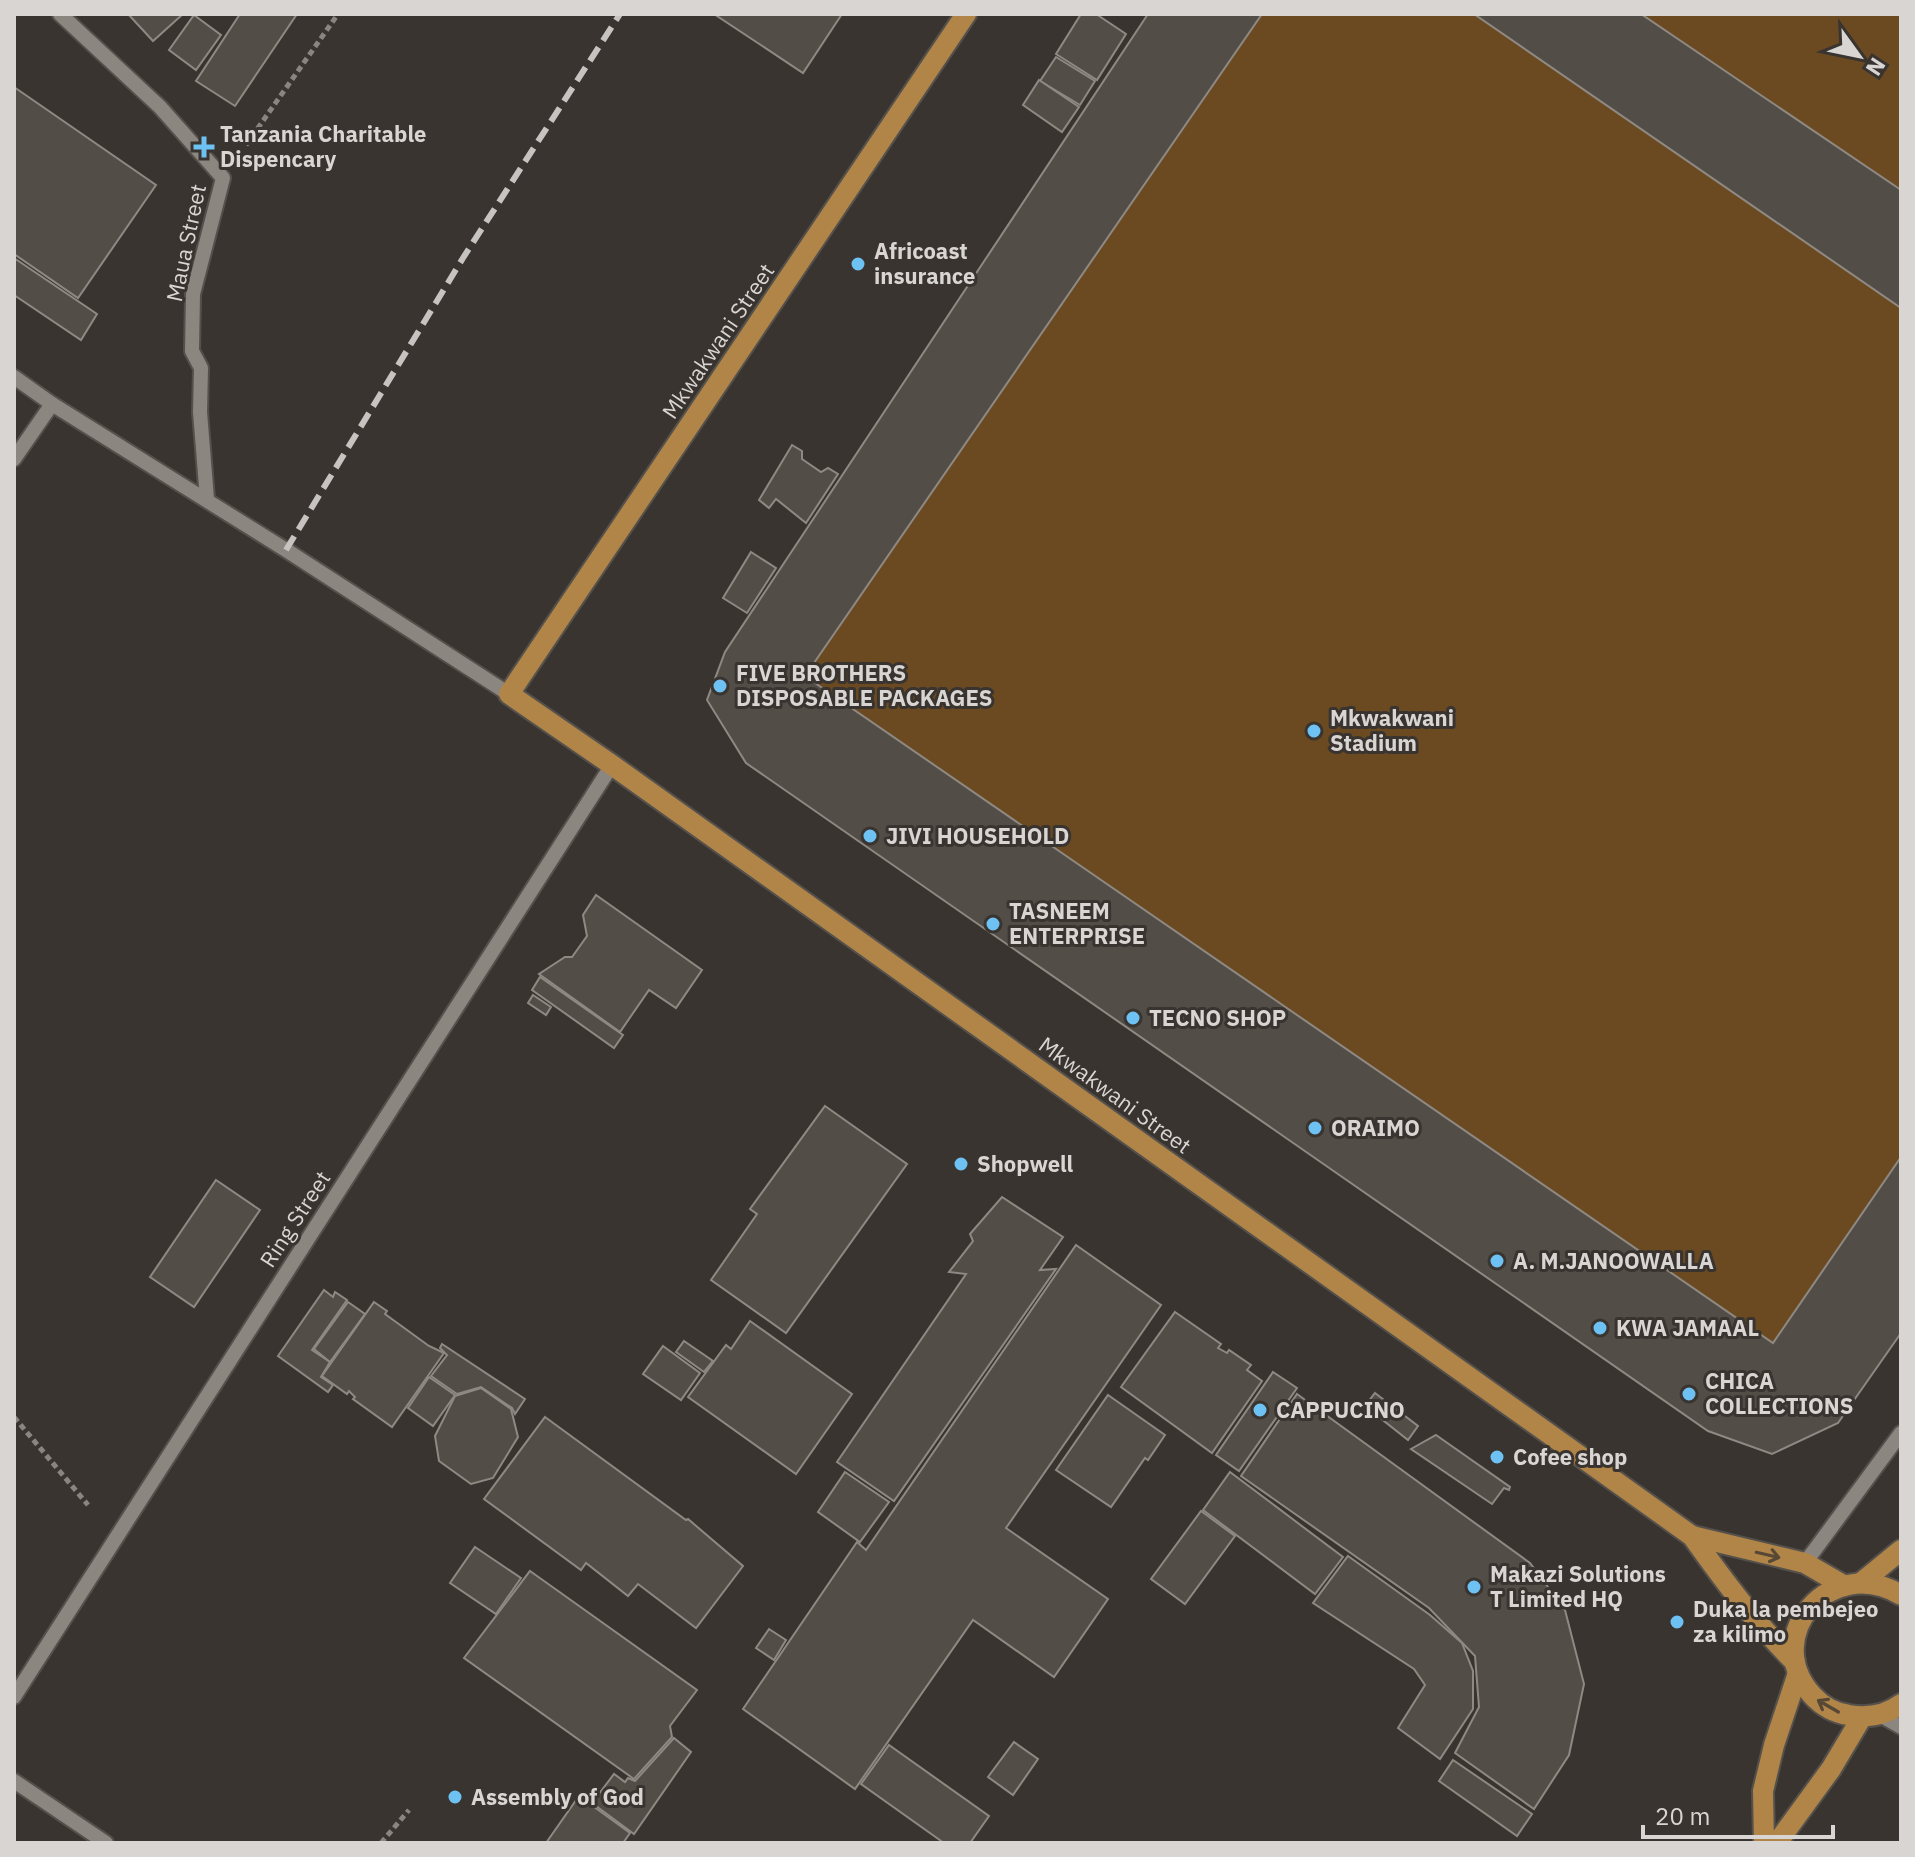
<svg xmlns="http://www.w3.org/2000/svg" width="1915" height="1857" font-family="'IBM Plex Sans',sans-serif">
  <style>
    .green { fill: #6b4a22 }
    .building { fill: #524d47; stroke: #8f8983; stroke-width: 2 }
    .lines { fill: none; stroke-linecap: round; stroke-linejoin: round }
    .minor-casing { stroke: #54504b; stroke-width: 18 }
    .major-casing { stroke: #54504b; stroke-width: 24 }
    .path { stroke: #898581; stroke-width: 5; stroke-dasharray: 6 4; stroke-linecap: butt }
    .minor { stroke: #8c8680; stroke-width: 14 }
    .major { stroke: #b18447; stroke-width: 20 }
    .rail { stroke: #c7c3c0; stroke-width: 6; stroke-dasharray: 16 8; stroke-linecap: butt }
    .oneway { stroke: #574835 }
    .poi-dot { fill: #6ec2f3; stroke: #39342f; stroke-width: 3 }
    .labels { text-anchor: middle; stroke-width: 6; stroke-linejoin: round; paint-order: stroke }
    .poi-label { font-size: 22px; font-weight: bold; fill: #d8d5d2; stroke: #39342f; text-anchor: start }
    .street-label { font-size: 22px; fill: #d8d5d2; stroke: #39342f }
  </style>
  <rect width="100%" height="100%" fill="#39342f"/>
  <polygon class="green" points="1148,14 1901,14 1901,1333 1838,1423 1772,1454 1708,1431 746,763 707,700 725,652"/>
  <g class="building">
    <polygon points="128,14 183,14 153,41"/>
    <polygon points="240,14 297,14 235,106 196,81"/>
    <polygon points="714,14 842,14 803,73"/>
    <polygon points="1081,14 1096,14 1126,34 1097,80 1056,54"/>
    <polygon points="1148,14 1262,14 805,676 1773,1343 1901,1157 1901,1333 1838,1423 1772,1454 1708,1431 746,763 707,700 725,652"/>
    <polygon points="1474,14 1641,14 1901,190 1901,308"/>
    <polygon points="194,15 221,35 196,70 169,50"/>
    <polygon points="1056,57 1095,81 1080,105 1040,81"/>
    <polygon points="1039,80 1079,107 1062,132 1023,105"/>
    <polygon points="14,87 156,185 78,298 14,254"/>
    <polygon points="14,258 97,314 81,340 14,295"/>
    <polygon points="792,445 802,451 802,459 821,472 828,468 838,474 806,523 776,499 769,508 759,500"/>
    <polygon points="751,552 776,568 747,613 723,598"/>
    <polygon points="596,895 702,970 676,1008 649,990 620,1032 539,974 565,957 572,957 587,936 583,915"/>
    <polygon points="540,977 623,1035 614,1048 532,990"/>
    <polygon points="533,995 551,1007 546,1015 528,1003"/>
    <polygon points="825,1106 907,1164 786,1333 711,1280 757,1214 750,1209"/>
    <polygon points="216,1180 260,1210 194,1307 150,1277"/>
    <polygon points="1002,1197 1063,1237 1040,1270 1056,1269 894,1501 837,1462 966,1274 949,1272 973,1241 970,1234"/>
    <polygon points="1076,1245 1161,1305 1006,1528 1108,1599 1054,1677 973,1620 855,1789 743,1709 857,1542 866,1550"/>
    <polygon points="324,1290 333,1297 335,1292 347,1300 312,1350 330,1362 321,1377 333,1385 328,1392 278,1356"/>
    <polygon points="348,1302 365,1314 330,1362 314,1349"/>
    <polygon points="374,1302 387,1311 385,1314 429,1346 444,1353 392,1427 353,1399 355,1397 349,1391 347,1394 322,1376"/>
    <polygon points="1175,1312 1221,1344 1218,1348 1227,1353 1229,1350 1251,1365 1247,1370 1262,1381 1212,1453 1121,1387"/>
    <polygon points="750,1321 852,1394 796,1474 688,1397 726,1345 731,1349"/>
    <polygon points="684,1341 713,1361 704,1372 676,1352"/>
    <polygon points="442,1344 525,1399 515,1414 512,1408 481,1387 457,1394 431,1376 447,1355 440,1348"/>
    <polygon points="663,1346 700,1373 681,1400 643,1374"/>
    <polygon points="1273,1372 1297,1388 1239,1471 1216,1455"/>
    <polygon points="429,1377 455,1395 433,1426 408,1408"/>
    <polygon points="481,1388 511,1409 518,1437 493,1478 471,1484 439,1461 435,1436 455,1396"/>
    <polygon points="1375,1393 1418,1426 1408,1440 1365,1406"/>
    <polygon points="1297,1394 1530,1563 1565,1610 1584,1684 1569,1755 1534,1809 1455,1753 1479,1707 1475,1656 1429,1608 1241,1476"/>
    <polygon points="1108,1395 1165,1435 1148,1460 1145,1458 1111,1507 1056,1470"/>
    <polygon points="545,1417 686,1520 688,1519 743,1566 696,1628 638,1584 628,1596 586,1563 581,1570 484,1499"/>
    <polygon points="1436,1435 1510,1487 1509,1490 1504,1488 1492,1504 1411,1449"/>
    <polygon points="845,1472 889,1502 860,1542 818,1512"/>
    <polygon points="1230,1472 1343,1557 1315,1594 1203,1510"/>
    <polygon points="1201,1511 1235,1536 1185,1604 1151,1579"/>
    <polygon points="475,1547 521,1578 496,1614 450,1583"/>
    <polygon points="1348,1556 1430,1615 1462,1643 1473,1671 1473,1709 1440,1759 1398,1728 1425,1685 1414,1669 1313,1603"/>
    <polygon points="530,1571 697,1690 670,1726 672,1737 634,1779 464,1658"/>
    <polygon points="769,1629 786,1640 774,1660 756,1648"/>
    <polygon points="674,1738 691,1752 634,1834 592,1803 614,1774 625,1782 628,1778 635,1781"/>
    <polygon points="1014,1742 1038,1759 1013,1795 988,1777"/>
    <polygon points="889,1745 989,1816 970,1843 944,1843 861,1784"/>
    <polygon points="1453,1760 1532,1814 1517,1836 1439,1781"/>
    <polygon points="579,1796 630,1833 623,1843 546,1843"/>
  </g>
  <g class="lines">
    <g class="minor-casing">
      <g id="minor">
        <polyline points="60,14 160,107 223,178 193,294 192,351 201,368 200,412 207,499"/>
        <polyline points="14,377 52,404 286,550 509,694"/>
        <polyline points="14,459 52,404"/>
        <polyline points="1805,1563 1901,1433"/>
        <polyline points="14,1697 612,765"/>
        <polyline points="1880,1715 1901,1727"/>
        <polyline points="14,1781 106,1843"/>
      </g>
    </g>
    <g class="major-casing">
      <g id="major">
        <path d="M966,14L509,694L612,765L1692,1536C1724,1581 1756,1624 1795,1662"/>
        <polyline points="1692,1536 1805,1563 1843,1585"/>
        <polyline points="1862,1582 1901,1550"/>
        <path d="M1901,1595C1831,1553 1759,1636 1812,1695C1822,1706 1834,1713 1849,1715C1867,1718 1886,1715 1901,1704"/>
        <polyline points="1764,1843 1763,1791 1774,1745 1798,1673"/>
        <polyline points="1777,1843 1831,1769 1862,1717"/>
      </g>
    </g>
    <g class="path">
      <polyline points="246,145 338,14"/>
      <polyline points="14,1417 88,1505"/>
      <polyline points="381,1843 409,1810"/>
    </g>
    <use href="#minor" class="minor"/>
    <use href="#major" class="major"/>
    <polyline class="rail" points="286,550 463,258 620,14"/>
  </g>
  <defs><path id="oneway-shaft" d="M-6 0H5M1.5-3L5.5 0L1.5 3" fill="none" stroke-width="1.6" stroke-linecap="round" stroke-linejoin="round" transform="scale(2)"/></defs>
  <g class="oneway">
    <use href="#oneway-shaft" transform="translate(1768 1555) rotate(13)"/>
    <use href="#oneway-shaft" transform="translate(1828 1706) rotate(-150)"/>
  </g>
  <g class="poi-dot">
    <path d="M200 135h8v8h8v8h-8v8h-8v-8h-8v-8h8z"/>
    <circle cx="858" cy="264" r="8"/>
    <circle cx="720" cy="686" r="8"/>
    <circle cx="1314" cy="731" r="8"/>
    <circle cx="870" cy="836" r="8"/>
    <circle cx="993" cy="924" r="8"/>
    <circle cx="1133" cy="1018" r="8"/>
    <circle cx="1315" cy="1128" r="8"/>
    <circle cx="961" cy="1164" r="8"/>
    <circle cx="1497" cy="1261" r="8"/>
    <circle cx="1600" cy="1328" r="8"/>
    <circle cx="1689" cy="1394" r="8"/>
    <circle cx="1260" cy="1410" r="8"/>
    <circle cx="1497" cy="1457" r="8"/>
    <circle cx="1474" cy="1587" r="8"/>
    <circle cx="1677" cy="1622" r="8"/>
    <circle cx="455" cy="1797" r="8"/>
  </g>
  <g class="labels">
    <g class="poi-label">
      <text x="220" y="142">Tanzania Charitable<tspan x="220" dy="25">Dispencary</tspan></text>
      <text x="874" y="259">Africoast<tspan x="874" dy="25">insurance</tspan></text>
      <text x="736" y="681">FIVE BROTHERS<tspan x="736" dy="25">DISPOSABLE PACKAGES</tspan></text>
      <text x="1330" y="726">Mkwakwani<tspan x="1330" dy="25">Stadium</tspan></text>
      <text x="886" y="844">JIVI HOUSEHOLD</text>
      <text x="1009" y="919">TASNEEM<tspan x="1009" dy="25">ENTERPRISE</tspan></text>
      <text x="1149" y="1026">TECNO SHOP</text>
      <text x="1331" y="1136">ORAIMO</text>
      <text x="977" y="1172">Shopwell</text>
      <text x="1513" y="1269">A. M.JANOOWALLA</text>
      <text x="1616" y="1336">KWA JAMAAL</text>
      <text x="1705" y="1389">CHICA<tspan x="1705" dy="25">COLLECTIONS</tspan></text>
      <text x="1276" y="1418">CAPPUCINO</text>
      <text x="1513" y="1465">Cofee shop</text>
      <text x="1490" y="1582">Makazi Solutions<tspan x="1490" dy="25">T Limited HQ</tspan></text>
      <text x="1693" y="1617">Duka la pembejeo<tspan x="1693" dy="25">za kilimo</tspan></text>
      <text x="471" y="1805">Assembly of God</text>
    </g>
    <g class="street-label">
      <text transform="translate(186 243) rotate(-78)" y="8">Maua Street</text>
      <text transform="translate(718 341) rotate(-56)" y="8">Mkwakwani Street</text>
      <text transform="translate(1115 1095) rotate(36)" y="8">Mkwakwani Street</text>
      <text transform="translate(295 1219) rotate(-57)" y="8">Ring Street</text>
    </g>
  </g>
  <rect width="1915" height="1857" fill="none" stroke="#d8d5d2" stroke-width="32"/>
  <g transform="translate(1859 56) rotate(123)" stroke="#39342f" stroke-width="6" paint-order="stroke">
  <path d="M0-6L14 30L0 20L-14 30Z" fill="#d8d5d2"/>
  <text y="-12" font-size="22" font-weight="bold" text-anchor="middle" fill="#d8d5d2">N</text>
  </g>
  <path d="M1643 1825v12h190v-12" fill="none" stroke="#d8d5d2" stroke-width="4"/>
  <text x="1655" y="1825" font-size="24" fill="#d8d5d2" stroke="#39342f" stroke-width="6" paint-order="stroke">20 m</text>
</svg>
